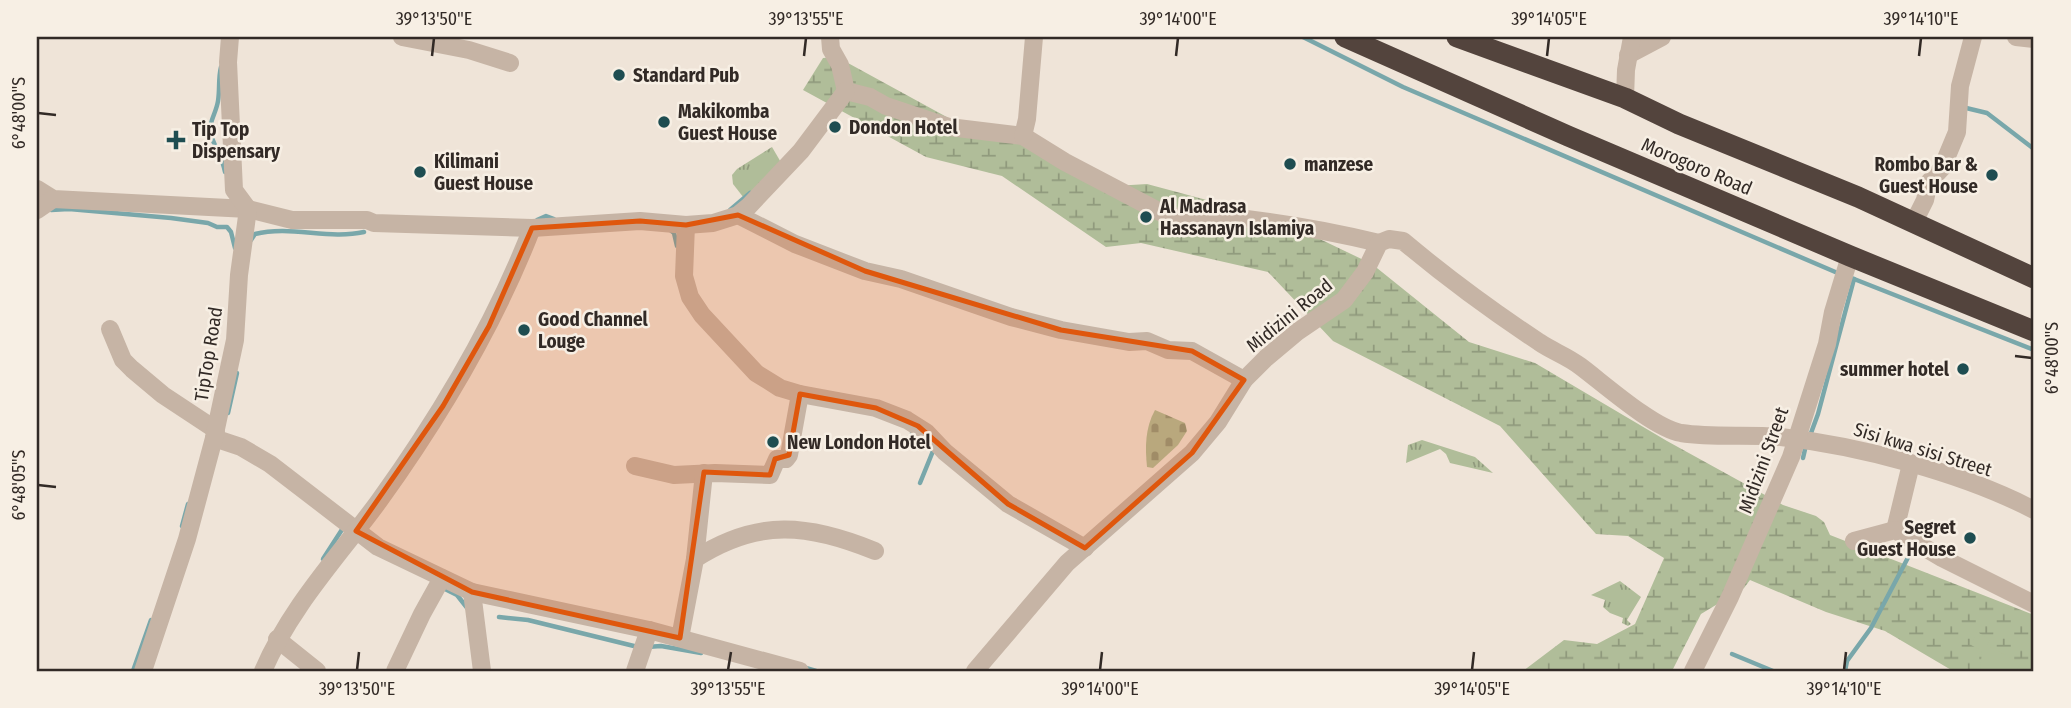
<svg xmlns="http://www.w3.org/2000/svg" width="2071" height="708" font-family="'Fira Sans Condensed',sans-serif">
  <style>
    .grass { fill: url(#grass-tufts) }
    .wetland { fill: url(#wetland-marsh) }
    .cemetery { fill: url(#cemetery-stones) }
    .green { fill: #b0bd99 }
    .lines { fill: none; stroke-linecap: round; stroke-linejoin: round }
    .stream { stroke: #79a7aa; stroke-width: 4.5 }
    .street { stroke: #c6b4a5; stroke-width: 18 }
    .highway { stroke: #53443d; stroke-width: 21 }
    .marked { fill: #df570d; fill-opacity: 0.2; stroke: #df570d; stroke-width: 5; stroke-linejoin: round }
    .ticks { fill: none; stroke: #322a26; stroke-width: 2.5 }
    .poi-dot { fill: #1e4d51; stroke: #f7efe4; stroke-width: 2.5 }
    .labels { text-anchor: middle; stroke-width: 5; stroke-linejoin: round; paint-order: stroke }
    .poi-label { font-size: 19px; font-weight: bold; fill: #322a26; stroke: #f7efe4; text-anchor: start }
    .street-label { font-size: 19px; fill: #322a26; stroke: #f7efe4 }
    .neatline { fill: none; stroke: #322a26; stroke-width: 2.5 }
    .ticks-label { font-size: 18px; text-anchor: middle; fill: #322a26 }
  </style>
  <defs>
    <pattern id="grass-tufts" width="24" height="20" patternUnits="userSpaceOnUse" patternTransform="scale(1.75)"><rect width="24" height="20" fill="#b0bd99"/><path d="M3 7l-1-3M5 7V3M7 7l1-3M15 17l-1-3M17 17v-4M19 17l1-3" fill="none" stroke="#909a7d"/></pattern>
    <pattern id="wetland-marsh" width="20" height="14" patternUnits="userSpaceOnUse" patternTransform="scale(1.75)"><rect width="20" height="14" fill="#b0bd99"/><path d="M1 5h8M5 5V1M11 12h8M15 12V8" fill="none" stroke="#909a7d"/></pattern>
    <pattern id="cemetery-stones" width="16" height="16" patternUnits="userSpaceOnUse" patternTransform="scale(1.75)"><rect width="16" height="16" fill="#b0bd99"/><path d="M2 7V4a2 2 0 0 1 4 0v3zM10 15v-3a2 2 0 0 1 4 0v3z" fill="#909a7d"/></pattern>
  </defs>
  <rect width="100%" height="100%" fill="#efe4d8"/>
  <g class="grass">
    <polygon points="772,147 786,171 747,202 733,184 732,175 737,169"/>
    <polygon points="1422,440 1475,457 1493,473 1450,463 1446,454 1440,449 1406,463 1408,445"/>
    <polygon points="1620,581 1641,597 1627,620 1631,624 1628,626 1622,623 1623,618 1610,613 1603,607 1605,600 1591,595"/>
  </g>
  <polygon class="wetland" points="837,57 965,127 1012,137 1115,186 1147,184 1278,219 1372,264 1469,342 1535,363 1667,441 1783,505 1816,516 1824,522 1830,535 2034,615 2034,671 1953,671 1885,631 1826,612 1750,580 1744,588 1701,614 1672,671 1523,671 1564,640 1597,644 1635,624 1664,558 1628,536 1596,534 1500,426 1333,341 1268,272 1141,243 1106,247 1002,176 926,157 803,90 823,58"/>
  <path class="cemetery" d="M1155,410L1185,423L1187,431L1178,445L1153,468L1147,467C1145,447 1145,428 1155,410Z"/>
  <polygon class="green" points="1977,632 1990,639 1987,645 2020,663 2016,671 1980,671 1982,651 1971,645"/>
  <g class="lines">
    <g class="stream">
      <polyline points="1303,37 1403,87 1840,274"/>
      <path d="M221,67C218,79 220,89 218,101C216,114 208,122 211,135C215,148 223,159 225,172"/>
      <polyline points="1962,107 1987,113 2034,149"/>
      <polyline points="51,210 69,209 171,218 208,223 217,227 227,227 231,232 235,248"/>
      <polyline points="730,210 750,193"/>
      <polyline points="537,220 546,216 554,219"/>
      <polyline points="669,229 674,233 677,246"/>
      <path d="M251,240L255,234C291,225 328,240 364,232"/>
      <polyline points="1849,277 2034,350"/>
      <polyline points="228,413 237,373"/>
      <polyline points="912,433 933,451 920,483"/>
      <polyline points="1811,433 1818,414 1854,279"/>
      <polyline points="1803,458 1806,445"/>
      <polyline points="182,526 188,504"/>
      <polyline points="323,559 343,528 341,526"/>
      <polyline points="443,588 457,595 468,609"/>
      <polyline points="499,617 528,620 638,647"/>
      <polyline points="647,647 661,646 701,653"/>
      <polyline points="1732,654 1773,671"/>
      <polyline points="806,668 816,671"/>
      <polyline points="133,671 151,620"/>
      <polyline points="1845,671 1847,661 1871,628 1913,548"/>
    </g>
    <g class="street">
      <polyline points="402,37 469,50 510,63"/>
      <path d="M830,37L831,49L840,65L846,91L870,97L886,106L949,127L1023,136L1065,162L1164,214C1181,220 1200,215 1218,216C1272,221 1326,230 1379,243"/>
      <polyline points="2016,37 2034,39"/>
      <polyline points="1628,55 1662,37"/>
      <polyline points="1625,98 1626,70 1632,37"/>
      <polyline points="1023,136 1027,119 1034,37"/>
      <polyline points="37,189 53,199 248,209 292,220 367,220 374,223 532,228 640,221 686,225 713,223 729,218 738,215 749,206 801,151 846,91"/>
      <polyline points="37,210 53,199"/>
      <polyline points="738,215 795,244 865,271 901,279 1011,317 1061,330 1129,342 1147,341 1168,350 1192,351 1244,380"/>
      <polyline points="1914,222 1925,200 1929,182 1942,168 1957,132 1960,86 1973,37"/>
      <polyline points="686,225 684,276 690,297 702,315 756,373 780,388 800,394 876,408 907,420 926,432 945,452 1008,504 1085,548"/>
      <polyline points="110,329 123,360 132,369 163,395 216,430"/>
      <polyline points="214,438 241,447 270,464 378,547 472,592 649,630 800,671"/>
      <polyline points="635,466 674,475 715,473 770,475 777,459 786,459 789,455 800,394"/>
      <polyline points="1895,530 1911,464"/>
      <polyline points="1854,541 1895,530 1942,558 2034,604"/>
      <polyline points="695,559 704,473"/>
      <polyline points="472,592 482,671"/>
      <path d="M680,638L695,559C758,518 809,524 875,551"/>
      <polyline points="277,639 317,671"/>
      <polyline points="143,671 187,539 214,438 235,340 239,275 248,209 234,190 228,62 230,37"/>
      <path d="M263,671C291,606 338,557 379,501C440,416 494,326 532,228"/>
      <polyline points="395,671 422,614 442,578"/>
      <polyline points="635,671 649,630"/>
      <path d="M975,671L1067,563L1192,453L1218,422L1244,380L1266,358L1297,332L1344,300L1365,272L1379,243L1389,239L1403,241C1446,277 1492,311 1539,342C1552,351 1567,356 1580,366C1603,383 1653,428 1681,433C1714,438 1748,434 1781,437C1860,446 1963,473 2034,510"/>
      <polyline points="1693,671 1730,597 1791,457 1827,344 1833,312 1850,256"/>
    </g>
    <g class="highway">
      <polyline points="1345,37 1568,136 1850,256 2034,331"/>
      <polyline points="1457,37 1625,98 1679,124 1858,197 2034,278"/>
    </g>
  </g>
  <path class="marked" d="M738,215L865,271L1061,330L1192,351L1244,380L1192,453L1085,548L1008,504L918,426L876,408L800,394L789,455L775,459L770,475L704,472L680,638L472,592L356,531L443,406L489,326L532,228L640,221L686,225Z"/>
  <path class="ticks" d="M432,56L434,38M804,56L806,38M1176,56L1178,38M1547,56L1549,38M1919,56L1921,38M38,113L56,115M2015,356L2032,358M38,485L56,487M357,670L359,652M728,670L731,652M1100,670L1102,652M1472,670L1474,652M1844,670L1846,652"/>
  <g class="poi-dot">
    <circle cx="619" cy="75" r="7"/>
    <circle cx="664" cy="122" r="7"/>
    <circle cx="835" cy="127" r="7"/>
    <path d="M172.5 129.5h7v7h7v7h-7v7h-7v-7h-7v-7h7z"/>
    <circle cx="1290" cy="164" r="7"/>
    <circle cx="420" cy="172" r="7"/>
    <circle cx="1992" cy="175" r="7"/>
    <circle cx="1146" cy="217" r="7"/>
    <circle cx="524" cy="330" r="7"/>
    <circle cx="1963" cy="369" r="7"/>
    <circle cx="773" cy="442" r="7"/>
    <circle cx="1970" cy="538" r="7"/>
  </g>
  <g class="labels">
    <g class="poi-label">
      <text x="633" y="82">Standard Pub</text>
      <text x="678" y="118">Makikomba<tspan x="678" dy="22">Guest House</tspan></text>
      <text x="849" y="134">Dondon Hotel</text>
      <text x="192" y="136">Tip Top<tspan x="192" dy="22">Dispensary</tspan></text>
      <text x="434" y="168">Kilimani<tspan x="434" dy="22">Guest House</tspan></text>
      <text x="1304" y="171">manzese</text>
      <text x="1978" y="171" text-anchor="end">Rombo Bar &amp;<tspan x="1978" dy="22">Guest House</tspan></text>
      <text x="1160" y="213">Al Madrasa<tspan x="1160" dy="22">Hassanayn Islamiya</tspan></text>
      <text x="538" y="326">Good Channel<tspan x="538" dy="22">Louge</tspan></text>
      <text x="1949" y="376" text-anchor="end">summer hotel</text>
      <text x="787" y="449">New London Hotel</text>
      <text x="1956" y="534" text-anchor="end">Segret<tspan x="1956" dy="22">Guest House</tspan></text>
    </g>
    <g class="street-label">
      <text transform="translate(1697 166) rotate(23)" y="7">Morogoro Road</text>
      <text transform="translate(1289 315) rotate(-39)" y="7">Midizini Road</text>
      <text transform="translate(208 354) rotate(-81)" y="7">TipTop Road</text>
      <text transform="translate(1923 449) rotate(17)" y="7">Sisi kwa sisi Street</text>
      <text transform="translate(1763 460) rotate(-70)" y="7">Midizini Street</text>
    </g>
  </g>
  <rect width="2071" height="708" fill="none" stroke="#f7efe4" stroke-width="77"/>
  <rect x="38" y="38" width="1994" height="632" class="neatline"/>
  <g class="ticks-label">
    <text x="434" y="25">39°13'50"E</text>
    <text x="806" y="25">39°13'55"E</text>
    <text x="1178" y="25">39°14'00"E</text>
    <text x="1549" y="25">39°14'05"E</text>
    <text x="1921" y="25">39°14'10"E</text>
    <text transform="translate(19 113) rotate(-90)" y="6">6°48'00"S</text>
    <text transform="translate(2052 358) rotate(-90)" y="6">6°48'00"S</text>
    <text transform="translate(19 485) rotate(-90)" y="6">6°48'05"S</text>
    <text x="357" y="695">39°13'50"E</text>
    <text x="728" y="695">39°13'55"E</text>
    <text x="1100" y="695">39°14'00"E</text>
    <text x="1472" y="695">39°14'05"E</text>
    <text x="1844" y="695">39°14'10"E</text>
  </g>
</svg>
